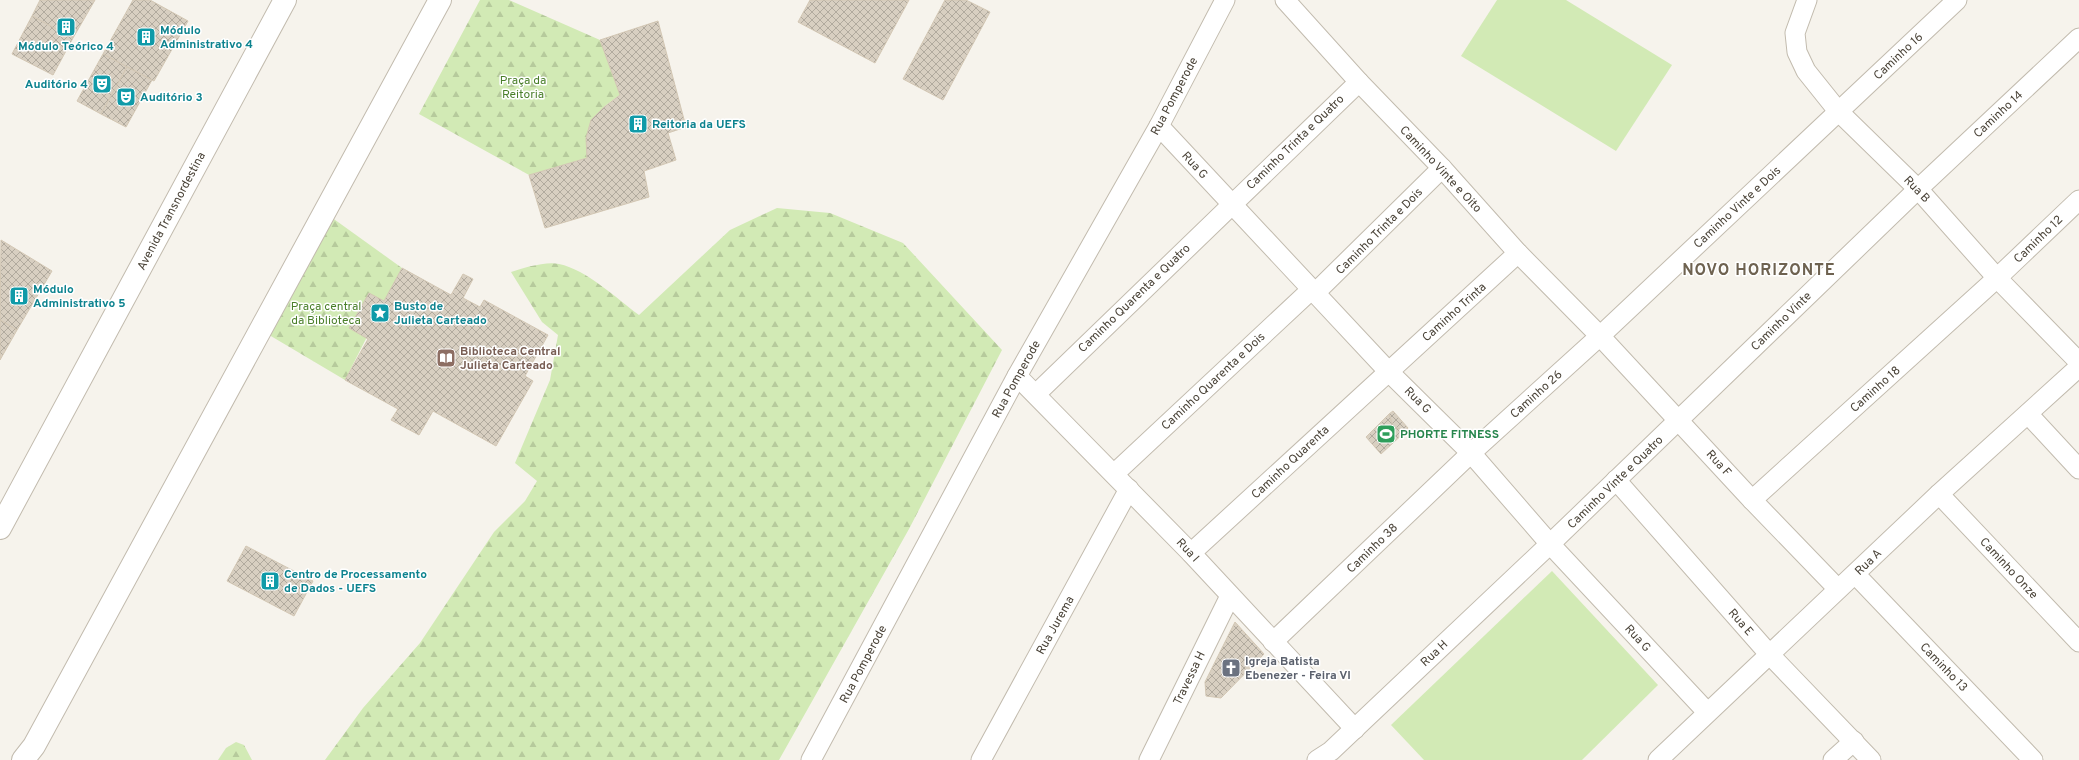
<svg xmlns="http://www.w3.org/2000/svg" width="2079" height="760" font-family="Overpass,sans-serif">
  <style>
    .grass { fill: #d2eab5 }
    .forest { fill: url(#forest-firs) }
    .building { fill: url(#building-cross-hatch); stroke: #d3c7b4 }
    .lines { fill: none; stroke-linecap: round; stroke-linejoin: round }
    .minor-casing { stroke: #c2bbae; stroke-width: 21 }
    .tertiary-casing { stroke: #c2bbae; stroke-width: 24 }
    .minor { stroke: #fff; stroke-width: 19 }
    .tertiary { stroke: #fff; stroke-width: 22 }
    .labels { text-anchor: middle; stroke-width: 3; stroke-linejoin: round; paint-order: stroke }
    .culture-label { font-size: 12px; font-weight: bold; fill: #0d838f; stroke: #fff; text-anchor: start }
    .street-label { font-size: 12px; fill: #4b4439; stroke: #fff }
    .park-label { font-size: 12px; fill: #4a7f2a; stroke: #fff }
    .education-label { font-size: 12px; font-weight: bold; fill: #785e54; stroke: #fff; text-anchor: start }
    .leisure-label { font-size: 12px; font-weight: bold; fill: #27864d; stroke: #fff; text-anchor: start }
    .worship-label { font-size: 12px; font-weight: bold; fill: #5b616d; stroke: #fff; text-anchor: start }
    .district-label { font-size: 16px; font-weight: bold; letter-spacing: 1px; fill: #6e6250; stroke: #fff }
  </style>
  <defs>
    <pattern id="forest-firs" width="22" height="20" patternUnits="userSpaceOnUse"><rect width="22" height="20" fill="#d2eab5"/><path d="M5 1l3.5 6h-7zM16 11l3.5 6h-7z" fill="#b6ca9c"/></pattern>
    <pattern id="building-cross-hatch" width="8" height="8" patternUnits="userSpaceOnUse"><rect width="8" height="8" fill="#d8cfc1"/><path d="M0 0l8 8M0 8l8-8" fill="none" stroke="#b1aa9e"/></pattern>
  </defs>
  <rect width="100%" height="100%" fill="#f6f3ec"/>
  <g class="grass">
    <polygon points="1497,0 1566,0 1672,65 1616,151 1461,56"/>
    <polygon points="1552,571 1658,685 1582,760 1424,760 1391,725"/>
  </g>
  <g class="forest">
    <path d="M480,0H509L600,40L620,95C593,113 585,125 587,158L529,175L419,114Z"/>
    <path d="M777,208L830,213L903,243L1002,350L909,529L779,760H325L363,708L420,643L494,532L525,501L537,481L515,463L550,380L558,335L542,322L511,272C523,268 546,261 559,264C587,270 616,298 639,315L730,230Z"/>
    <polygon points="331,217 402,268 345,380 259,329"/>
    <polygon points="236,742 244,745 252,760 218,760 226,748"/>
  </g>
  <g class="building">
    <polygon points="40,0 95,0 73,38 32,16"/>
    <polygon points="133,0 150,0 188,21 154,81 103,54"/>
    <polygon points="810,0 909,0 875,63 798,22"/>
    <polygon points="945,0 966,0 990,12 943,100 903,79"/>
    <polygon points="32,16 73,38 53,75 12,54"/>
    <polygon points="658,21 686,127 668,133 676,160 644,171 649,197 545,228 529,175 587,158 586,138 591,120 603,108 620,95 600,40"/>
    <polygon points="103,54 127,67 101,114 77,101"/>
    <polygon points="127,67 152,80 126,127 101,114"/>
    <polygon points="1,240 52,271 17,330 0,320"/>
    <polygon points="402,268 451,295 463,274 473,279 463,298 480,307 484,300 548,335 525,376 533,381 496,446 433,411 419,435 391,420 398,409 345,380 368,339 349,328 369,293 384,301"/>
    <polygon points="0,320 17,330 0,360"/>
    <polygon points="1393,411 1408,428 1406,431 1393,427 1389,414"/>
    <polygon points="1389,414 1393,427 1406,431 1381,454 1366,437"/>
    <polygon points="246,546 313,581 294,616 227,581"/>
    <polygon points="1235,622 1264,654 1221,698 1206,696 1205,682"/>
  </g>
  <g class="lines">
    <g class="minor-casing">
      <g id="minor">
        <polyline points="1285,0 1359,82 1442,168 1518,253 1600,336 1752,500 1838,589"/>
        <polyline points="1807,0 1795,33 1797,52 1806,71 1838,111 1918,189 1997,278 2079,362"/>
        <polyline points="1159,126 1389,372 1471,453 1550,544 1707,712"/>
        <polyline points="1315,293 1442,168"/>
        <polyline points="1017,376 1191,553 1355,729"/>
        <polyline points="1036,394 1359,82"/>
        <polyline points="2028,414 2079,469"/>
        <polyline points="1114,474 1312,289"/>
        <polyline points="1616,480 1770,655 1871,760"/>
        <polyline points="1939,494 2079,642"/>
        <polyline points="1752,500 1997,278 2079,200"/>
        <polyline points="1191,553 1518,253"/>
        <polyline points="1855,574 2033,760"/>
        <polyline points="1273,642 1471,453 1600,336 1957,0"/>
        <polyline points="811,760 1017,376 1159,126 1225,0"/>
        <polyline points="981,760 1129,489"/>
        <polyline points="1149,760 1230,596"/>
        <polyline points="1317,760 1331,751 1550,544 1918,189 2079,38"/>
        <polyline points="1658,760 1939,494 2079,367"/>
        <polyline points="1833,760 1854,741"/>
      </g>
    </g>
    <g class="tertiary-casing">
      <g id="tertiary">
        <polyline points="0,528 285,0"/>
        <polyline points="23,760 34,746 440,0"/>
      </g>
    </g>
    <use href="#minor" class="minor"/>
    <use href="#tertiary" class="tertiary"/>
  </g>
  <defs>
    <g id="building-square" transform="scale(1)"><rect x="-9" y="-9" width="18" height="18" rx="4" fill="#0f9aa8" stroke="#fff"/><path d="M-4-6H4V6H1V3H-1V6H-4ZM-2.5-4.3h1.7v1.8h-1.7ZM.8-4.3h1.7v1.8H.8ZM-2.5-1h1.7V.8h-1.7ZM.8-1h1.7V.8H.8Z" fill="#fff"/></g>
    <g id="theatre-square" transform="scale(1)"><rect x="-9" y="-9" width="18" height="18" rx="4" fill="#0f9aa8" stroke="#fff"/><path d="M-5-5.5Q0-4 5-5.5V0Q5 5 0 6Q-5 5-5 0ZM-3.3-2.5H-1v1.5H-3.3ZM1-2.5H3.3v1.5H1ZM-2.8 1Q0 5.5 2.8 1Z" fill="#fff"/></g>
    <g id="sight-square" transform="scale(1)"><rect x="-9" y="-9" width="18" height="18" rx="4" fill="#0f9aa8" stroke="#fff"/><path d="M0-6L1.8-2.2L6-1.7L2.9 1.2L3.7 5.4L0 3.3L-3.7 5.4L-2.9 1.2L-6-1.7L-1.8-2.2Z" fill="#fff"/></g>
    <g id="library-square" transform="scale(1)"><rect x="-9" y="-9" width="18" height="18" rx="4" fill="#8d6e63" stroke="#fff"/><path d="M-6-4Q-3-5.5-.7-3.5V5Q-3 3-6 4ZM6-4Q3-5.5 .7-3.5V5Q3 3 6 4Z" fill="#fff"/></g>
    <g id="stadium-square" transform="scale(1)"><rect x="-9" y="-9" width="18" height="18" rx="4" fill="#2e9e5b" stroke="#fff"/><path d="M0-5a6.5 5 0 1 0 0 10a6.5 5 0 1 0 0-10ZM-3.5-1.8h7v3.6h-7Z" fill="#fff"/></g>
    <g id="church-square" transform="scale(1)"><rect x="-9" y="-9" width="18" height="18" rx="4" fill="#6b7280" stroke="#fff"/><path d="M-1.2-6h2.4v3.5h3.3v2.4h-3.3V6h-2.4V-.1h-3.3v-2.4h3.3Z" fill="#fff"/></g>
  </defs>
  <g fill-rule="evenodd">
    <use href="#building-square" x="66" y="27"/>
    <use href="#building-square" x="146" y="37"/>
    <use href="#theatre-square" x="102" y="84"/>
    <use href="#theatre-square" x="126" y="97"/>
    <use href="#building-square" x="638" y="124"/>
    <use href="#building-square" x="19" y="296"/>
    <use href="#sight-square" x="380" y="313"/>
    <use href="#library-square" x="446" y="358"/>
    <use href="#stadium-square" x="1386" y="434"/>
    <use href="#building-square" x="270" y="581"/>
    <use href="#church-square" x="1231" y="668"/>
  </g>
  <g class="labels">
    <g class="culture-label">
      <text x="160" y="34">Módulo<tspan x="160" dy="14">Administrativo 4</tspan></text>
      <text x="66" y="50" text-anchor="middle">Módulo Teórico 4</text>
      <text x="88" y="88" text-anchor="end">Auditório 4</text>
      <text x="140" y="101">Auditório 3</text>
      <text x="652" y="128">Reitoria da UEFS</text>
      <text x="33" y="293">Módulo<tspan x="33" dy="14">Administrativo 5</tspan></text>
      <text x="394" y="310">Busto de<tspan x="394" dy="14">Julieta Carteado</tspan></text>
      <text x="284" y="578">Centro de Processamento<tspan x="284" dy="14">de Dados - UEFS</tspan></text>
    </g>
    <g class="street-label">
      <text transform="translate(1898 56) rotate(-43)" y="4">Caminho 16</text>
      <text transform="translate(1174 96) rotate(-62)" y="4">Rua Pomperode</text>
      <text transform="translate(1998 114) rotate(-43)" y="4">Caminho 14</text>
      <text transform="translate(1295 142) rotate(-44)" y="4">Caminho Trinta e Quatro</text>
      <text transform="translate(1195 165) rotate(47)" y="4">Rua G</text>
      <text transform="translate(1441 169) rotate(47)" y="4">Caminho Vinte e Oito</text>
      <text transform="translate(1917 189) rotate(46)" y="4">Rua B</text>
      <text transform="translate(1737 207) rotate(-43)" y="4">Caminho Vinte e Dois</text>
      <text transform="translate(171 211) rotate(-62)" y="4">Avenida Transnordestina</text>
      <text transform="translate(1379 231) rotate(-45)" y="4">Caminho Trinta e Dois</text>
      <text transform="translate(2038 239) rotate(-44)" y="4">Caminho 12</text>
      <text transform="translate(1134 298) rotate(-44)" y="4">Caminho Quarenta e Quatro</text>
      <text transform="translate(1454 312) rotate(-42)" y="4">Caminho Trinta</text>
      <text transform="translate(1781 321) rotate(-44)" y="4">Caminho Vinte</text>
      <text transform="translate(1016 379) rotate(-61)" y="4">Rua Pomperode</text>
      <text transform="translate(1213 381) rotate(-43)" y="4">Caminho Quarenta e Dois</text>
      <text transform="translate(1875 389) rotate(-42)" y="4">Caminho 18</text>
      <text transform="translate(1536 394) rotate(-42)" y="4">Caminho 26</text>
      <text transform="translate(1418 400) rotate(45)" y="4">Rua G</text>
      <text transform="translate(1290 462) rotate(-43)" y="4">Caminho Quarenta</text>
      <text transform="translate(1719 463) rotate(48)" y="4">Rua F</text>
      <text transform="translate(1615 482) rotate(-44)" y="4">Caminho Vinte e Quatro</text>
      <text transform="translate(1372 548) rotate(-44)" y="4">Caminho 38</text>
      <text transform="translate(1188 550) rotate(47)" y="4">Rua I</text>
      <text transform="translate(1868 562) rotate(-44)" y="4">Rua A</text>
      <text transform="translate(2009 568) rotate(47)" y="4">Caminho Onze</text>
      <text transform="translate(1741 622) rotate(49)" y="4">Rua E</text>
      <text transform="translate(1055 625) rotate(-61)" y="4">Rua Jurema</text>
      <text transform="translate(1638 638) rotate(47)" y="4">Rua G</text>
      <text transform="translate(1434 653) rotate(-43)" y="4">Rua H</text>
      <text transform="translate(863 664) rotate(-62)" y="4">Rua Pomperode</text>
      <text transform="translate(1944 667) rotate(46)" y="4">Caminho 13</text>
      <text transform="translate(1189 678) rotate(-64)" y="4">Travessa H</text>
    </g>
    <g class="park-label">
      <text x="523" y="84">Praça da<tspan x="523" dy="14">Reitoria</tspan></text>
      <text x="326" y="310">Praça central<tspan x="326" dy="14">da Biblioteca</tspan></text>
    </g>
    <g class="education-label">
      <text x="460" y="355">Biblioteca Central<tspan x="460" dy="14">Julieta Carteado</tspan></text>
    </g>
    <g class="leisure-label">
      <text x="1400" y="438">PHORTE FITNESS</text>
    </g>
    <g class="worship-label">
      <text x="1245" y="665">Igreja Batista<tspan x="1245" dy="14">Ebenezer - Feira VI</tspan></text>
    </g>
    <g class="district-label">
      <text x="1759" y="275">NOVO HORIZONTE</text>
    </g>
  </g>
</svg>
